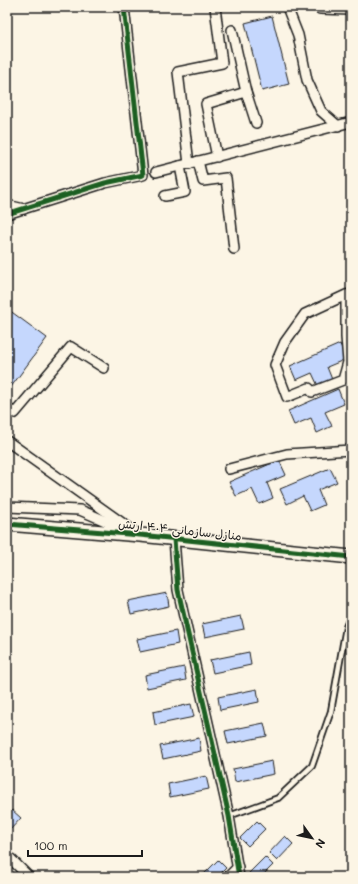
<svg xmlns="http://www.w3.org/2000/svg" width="358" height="884" font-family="Mali,'Playpen Sans Arabic',sans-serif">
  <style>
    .building { fill: #c5d7fd; stroke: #1c1c1c }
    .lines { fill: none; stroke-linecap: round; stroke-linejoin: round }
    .lane-casing { stroke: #1c1c1c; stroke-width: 8 }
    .street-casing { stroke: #1c1c1c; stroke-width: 12 }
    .secondary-casing { stroke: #1c1c1c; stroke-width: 16 }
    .lane { stroke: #fcf5e5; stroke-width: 4.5 }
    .street { stroke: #fcf5e5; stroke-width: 9 }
    .secondary { stroke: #fcf5e5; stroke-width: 13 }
    .cycleway-casing { stroke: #fcf5e5; stroke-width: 8 }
    .cycleway { stroke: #1b5e20; stroke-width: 5 }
    .labels { text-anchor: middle; stroke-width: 3; stroke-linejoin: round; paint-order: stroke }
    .street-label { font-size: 12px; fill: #1c1c1c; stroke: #fcf5e5 }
  </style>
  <rect width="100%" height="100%" fill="#fcf5e5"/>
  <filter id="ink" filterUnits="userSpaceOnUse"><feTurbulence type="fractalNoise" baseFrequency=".025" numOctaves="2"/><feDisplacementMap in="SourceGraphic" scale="8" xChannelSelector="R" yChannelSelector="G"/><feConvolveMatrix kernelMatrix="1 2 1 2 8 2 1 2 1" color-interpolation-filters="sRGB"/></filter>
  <g filter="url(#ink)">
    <g class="building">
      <polygon points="272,16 289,84 262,91 245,23"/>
      <polygon points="9,310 47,338 11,387 7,385 7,313"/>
      <polygon points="340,344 346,359 327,367 333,382 319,388 312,373 296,380 290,366"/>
      <polygon points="338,389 344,404 325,412 332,426 317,433 311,418 294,425 288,411"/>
      <polygon points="279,460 286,475 267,483 273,498 259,504 252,489 236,496 229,482"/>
      <polygon points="330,468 337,482 318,490 324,505 310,511 303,496 287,504 280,489"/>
      <polygon points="167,593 169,606 131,614 128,601"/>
      <polygon points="241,616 244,629 205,637 202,624"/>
      <polygon points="176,631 178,644 140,652 137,639"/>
      <polygon points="249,652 251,665 213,673 210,660"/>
      <polygon points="184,667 186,680 147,688 145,675"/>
      <polygon points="257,689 259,702 220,710 218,697"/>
      <polygon points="191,704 194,717 155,725 153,712"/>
      <polygon points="264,723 267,736 228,744 225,731"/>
      <polygon points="199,738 201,751 163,759 160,746"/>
      <polygon points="272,761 274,774 235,782 233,769"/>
      <polygon points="206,776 209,789 170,797 168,784"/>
      <polygon points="12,810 21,818 10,830 7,827 7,815"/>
      <polygon points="257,821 265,829 248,846 240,838"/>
      <polygon points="285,836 293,844 277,861 269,853"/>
      <polygon points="265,857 273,865 261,877 253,877 249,873"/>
      <polygon points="218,860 226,868 217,877 202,877 202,876"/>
    </g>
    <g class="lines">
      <g class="lane-casing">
        <polyline id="lane" points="229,816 278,798 312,766 331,711 346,627 351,615"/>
      </g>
      <g class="street-casing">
        <g id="street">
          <polyline points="287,7 298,35 307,80 321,111 338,126"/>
          <polyline points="320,7 320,9 351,10"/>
          <polyline points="246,92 256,123"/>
          <polyline points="217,157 206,104 246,92 232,30"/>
          <polyline points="198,161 203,181 226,178 234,249"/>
          <polyline points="189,164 178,72 222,63 215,7"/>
          <polyline points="156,172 351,122"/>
          <polyline points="165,196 185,192 180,166"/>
          <polyline points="7,205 24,209"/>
          <polyline points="7,214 105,183 143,175 124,7"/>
          <polyline points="346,295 346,337 348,362 343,380 312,392 309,388 287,397 275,365 285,342 305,314 346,295 351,294"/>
          <polyline points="7,408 15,413 71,347 104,368"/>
          <polyline points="7,441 139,535"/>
          <polyline points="229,469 287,454 351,450"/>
          <polyline points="7,507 80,510 124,529"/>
          <polyline points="174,539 178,590 229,816 239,877"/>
          <polyline points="7,855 29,877"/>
          <polyline points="228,877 238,867"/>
        </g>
      </g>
      <g class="secondary-casing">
        <polyline id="secondary" points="7,524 140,535 351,557"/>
      </g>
      <use href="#lane" class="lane"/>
      <use href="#street" class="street"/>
      <use href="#secondary" class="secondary"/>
      <g class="cycleway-casing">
        <g id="cycleway">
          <polyline points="7,214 105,183 143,175 124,7"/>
          <polyline points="7,524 140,535 351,557"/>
          <polyline points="174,539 178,590 229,816 239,877"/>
        </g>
      </g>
      <use href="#cycleway" class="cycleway"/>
    </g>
  </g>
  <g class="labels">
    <g class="street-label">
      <text transform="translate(180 530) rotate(6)" y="4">منازل سازمانی ۴۰۴ ارتش</text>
    </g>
  </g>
  <rect width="358" height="884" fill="none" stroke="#fcf5e5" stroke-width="24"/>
  <rect x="12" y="12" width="334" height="860" fill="none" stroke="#1c1c1c" stroke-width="1.5" filter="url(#ink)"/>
  <g transform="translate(312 838) rotate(123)" stroke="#fcf5e5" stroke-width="3" paint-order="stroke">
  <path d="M0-3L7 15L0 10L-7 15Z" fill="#1c1c1c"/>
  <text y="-6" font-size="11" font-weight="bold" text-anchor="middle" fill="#1c1c1c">N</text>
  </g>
  <path d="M28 850v6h114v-6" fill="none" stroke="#1c1c1c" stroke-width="2"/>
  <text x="34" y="850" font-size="12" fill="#1c1c1c" stroke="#fcf5e5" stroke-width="3" paint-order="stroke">100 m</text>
</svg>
